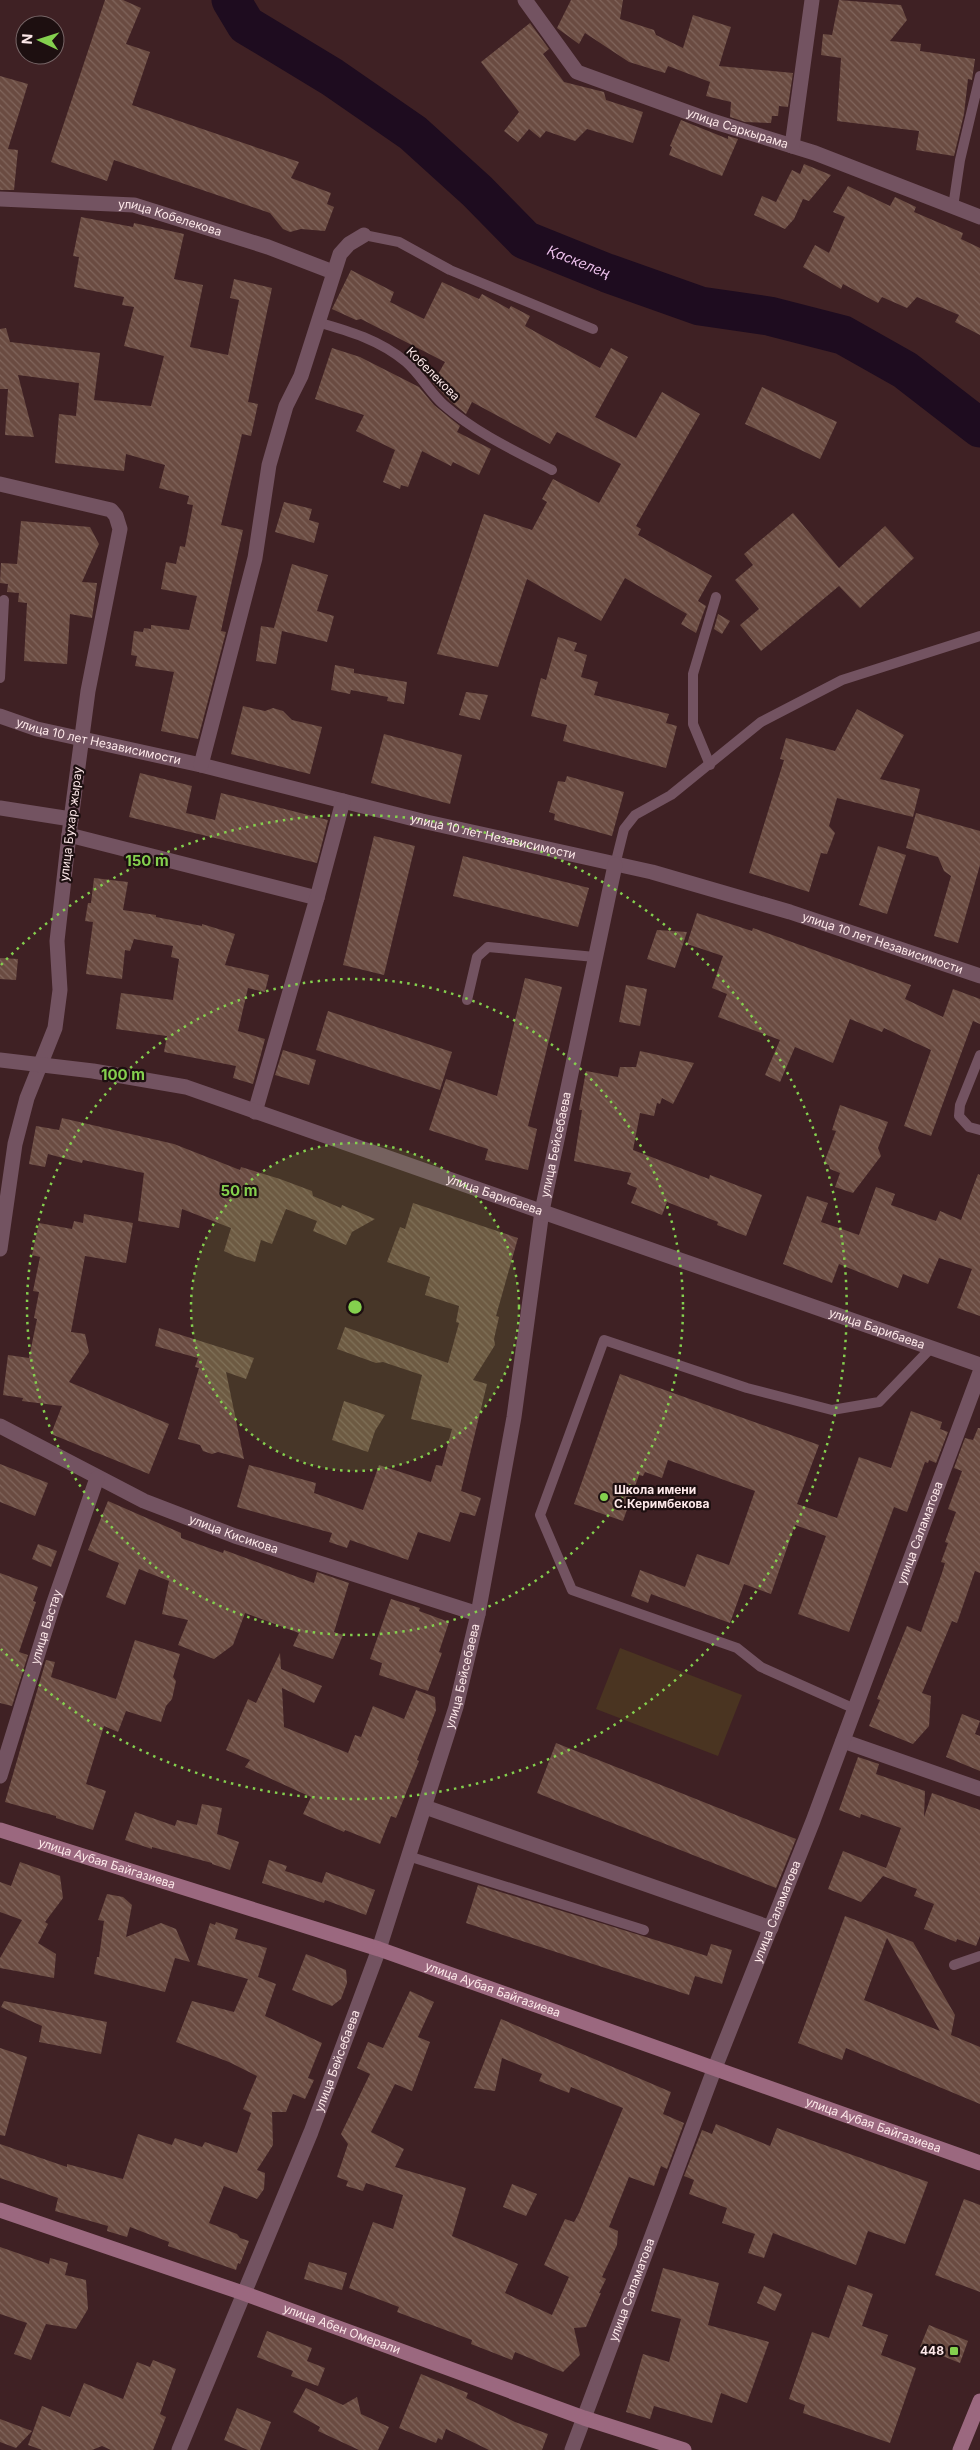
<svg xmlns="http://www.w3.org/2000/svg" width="980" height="2450" font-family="Inter,sans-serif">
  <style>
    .grass { fill: #4a3421 }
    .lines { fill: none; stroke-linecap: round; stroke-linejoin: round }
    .river { stroke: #1e0c1f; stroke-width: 39 }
    .building { fill: url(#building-back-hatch); fill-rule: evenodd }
    .service { stroke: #735361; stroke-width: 10 }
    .minor { stroke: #735361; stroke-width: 15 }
    .tertiary { stroke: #735361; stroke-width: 15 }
    .secondary { stroke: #9b687f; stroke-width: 15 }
    .ring { fill: none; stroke: #84d04e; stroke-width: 2.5; stroke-dasharray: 2.5 5 }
    .poi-dot { fill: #84d04e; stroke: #1d0f10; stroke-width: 2 }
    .labels { text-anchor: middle; stroke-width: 4.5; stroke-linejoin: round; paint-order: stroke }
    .street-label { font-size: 12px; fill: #fde8e9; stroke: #1d0f10 }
    .poi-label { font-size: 12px; font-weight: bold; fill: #fde8e9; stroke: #1d0f10; text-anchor: start }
    .water-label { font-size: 14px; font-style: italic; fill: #ebbfea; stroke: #1d0f10 }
    .centre { fill: #84d04e; stroke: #1d0f10; stroke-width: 2.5 }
    .ring-label { font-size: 15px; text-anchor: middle; font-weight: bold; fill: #84d04e; stroke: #1d0f10; stroke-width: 4.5; stroke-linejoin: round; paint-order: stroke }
  </style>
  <defs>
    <pattern id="building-back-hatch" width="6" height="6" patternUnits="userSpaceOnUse" patternTransform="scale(1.25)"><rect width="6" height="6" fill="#6a4b41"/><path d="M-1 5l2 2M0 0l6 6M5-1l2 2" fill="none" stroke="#80655c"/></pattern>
  </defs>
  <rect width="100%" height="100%" fill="#3f2124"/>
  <polygon class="grass" points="620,1648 742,1695 718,1756 596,1709"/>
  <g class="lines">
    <path class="river" id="s1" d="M231,0L246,25L332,77L413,133L477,191L525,240L607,273L700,306L769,316L843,335L905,370L980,428"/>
  </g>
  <g class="building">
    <polygon points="105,0 123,0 141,8 126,44 150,52 132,105 299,162 291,178 331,193 327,204 334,207 325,231 301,229 290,232 283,229 270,213 114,160 107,181 51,162"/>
    <polygon points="571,0 623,0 620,19 654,30 656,35 683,48 693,15 731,27 719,66 793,73 788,107 779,106 778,116 772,116 771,123 745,122 730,117 731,102 706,96 710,82 668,66 665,73 629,62 585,33 579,44 557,28"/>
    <polygon points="839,0 901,5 907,20 890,41 921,44 920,51 975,59 972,80 968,79 964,114 954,156 916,150 919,131 837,121 841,58 821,55 823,34 832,35"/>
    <polygon points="530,23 549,49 543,54 564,82 604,92 606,100 643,112 633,143 587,129 575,141 546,131 540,138 529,129 518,142 504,131 519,112 481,62"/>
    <polygon points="0,76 28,84 8,149 18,150 14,190 0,190"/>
    <polygon points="681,120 728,139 728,136 738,139 722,176 669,155 672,147 670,146"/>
    <polygon points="804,164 831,175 809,201 803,199 794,219 785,229 754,215 762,196 776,202 792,170 800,174"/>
    <polygon points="848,186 890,206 895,197 916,207 914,212 963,233 961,239 980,248 980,335 955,322 959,315 917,297 907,308 882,297 878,303 843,284 841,289 803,267 815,245 829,253 845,217 833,212"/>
    <polygon points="81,217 133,227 134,223 184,234 174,279 203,285 190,347 228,355 239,300 230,298 234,279 272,288 248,402 258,404 251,436 242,434 221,525 243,530 221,631 226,632 198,739 161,731 174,672 135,666 137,656 131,655 134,631 143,632 144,628 151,629 151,625 189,630 197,596 161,589 166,562 176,564 180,546 185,547 193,505 187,504 189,496 159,488 165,465 126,454 124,471 55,463 59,414 76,416 79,383 18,375 34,437 5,435 8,389 0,389 0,329 6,328 10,342 100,353 94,400 151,406 164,356 124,346 134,307 122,305 124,297 74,287 79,257 73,256"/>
    <polygon points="351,270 394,292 390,302 424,319 442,282 479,299 482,294 509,309 511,306 530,316 525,326 600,368 611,348 628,357 595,417 636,438 662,392 700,414 636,526 641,529 638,535 712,576 698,601 706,606 696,633 681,624 687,614 625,578 601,621 527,579 498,667 437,654 484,514 532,530 547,502 542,499 553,479 599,503 621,464 557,432 550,444 472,402 466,414 449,400 433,383 445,362 361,319 356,320 332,309"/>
    <polygon points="332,348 360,357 419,387 434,405 460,426 457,432 491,449 479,475 453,462 451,466 422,451 408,487 401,485 400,489 383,482 395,450 356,431 364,415 315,399"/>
    <polygon points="762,387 837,422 820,459 745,424"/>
    <polygon points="284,502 312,509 309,520 319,523 314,543 275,532"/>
    <polygon points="793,513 839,568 885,526 914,558 860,608 839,586 761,651 740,625 759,609 735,580 753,565 744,554"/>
    <polygon points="21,521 90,527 99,544 82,582 97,583 92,618 70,614 67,664 24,661 27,603 18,602 19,593 7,592 8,584 0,583 1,563 17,564"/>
    <polygon points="292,564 328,575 317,611 334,616 327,642 282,631 276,664 256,661 261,626 274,628"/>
    <polygon points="718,614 730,621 722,634 714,629"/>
    <polygon points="558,637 577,643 574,651 587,655 581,677 598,682 594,695 669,714 666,723 677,726 666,768 563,741 567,725 531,716 541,678 546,680"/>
    <polygon points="335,665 354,669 354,673 407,682 404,704 387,701 388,697 351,690 350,694 331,690"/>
    <polygon points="466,692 488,695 480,720 459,715"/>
    <polygon points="243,706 265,711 273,708 283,711 292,720 322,727 310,774 231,754"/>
    <polygon points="857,709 904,735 880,779 920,789 913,817 837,798 829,826 835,833 827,854 821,853 809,892 749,873 784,760 780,759 786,738 835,751"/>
    <polygon points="384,734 462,755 450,804 371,783"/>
    <polygon points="140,773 192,786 186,813 215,820 221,793 328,820 317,863 129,817"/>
    <polygon points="567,776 624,792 612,836 554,820 555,814 549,812 558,781 565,782"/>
    <polygon points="916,813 980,831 980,865 958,943 934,936 951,876 944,871 938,857 906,848"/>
    <polygon points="374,836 415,846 384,975 343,965"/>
    <polygon points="878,846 906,855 887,914 859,905"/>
    <polygon points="463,856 589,888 578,927 453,896"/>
    <polygon points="94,878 128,882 123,910 156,915 156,917 202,926 202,924 235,934 225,965 269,975 265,992 248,988 238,1031 265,1039 253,1084 233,1078 236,1066 164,1052 167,1036 116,1029 121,993 173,1000 179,959 171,957 173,946 134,939 130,951 125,950 122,979 86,974 93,922 85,921 88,903 91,903"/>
    <polygon points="697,913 752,931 753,928 911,985 905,999 943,1017 953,989 980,999 980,1024 973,1021 931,1136 904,1126 931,1050 884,1028 882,1032 850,1019 833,1063 795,1047 780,1082 765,1075 780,1040 718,1017 727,994 712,988 723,956 687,944"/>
    <polygon points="657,930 687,932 675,968 647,959"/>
    <polygon points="0,958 18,959 16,980 0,979"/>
    <polygon points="525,978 562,987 528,1126 537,1129 528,1170 485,1160 488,1149 429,1130 446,1079 497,1096"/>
    <polygon points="626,985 647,989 640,1026 619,1022"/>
    <polygon points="328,1011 452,1052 440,1090 316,1050"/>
    <polygon points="283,1050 316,1060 309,1085 275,1075"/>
    <polygon points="640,1051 694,1063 673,1104 662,1098 660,1104 657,1103 654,1116 640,1113 633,1150 709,1179 710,1175 762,1195 746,1236 717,1225 718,1222 667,1202 662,1215 631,1203 637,1188 627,1184 631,1173 574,1161 582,1110 579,1110 586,1071 618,1077 620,1067 636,1067"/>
    <polygon points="840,1105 888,1122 878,1148 881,1156 853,1193 835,1187 840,1173 830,1169 829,1165 824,1163 836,1131 832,1130"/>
    <polygon points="62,1118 174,1144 240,1170 241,1167 280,1179 312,1191 313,1196 341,1208 342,1205 375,1219 352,1232 346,1245 313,1231 317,1221 286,1209 272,1244 261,1240 255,1262 235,1256 224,1251 231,1228 182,1209 179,1228 138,1221 144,1173 83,1160 82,1163 48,1154 45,1167 29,1164 36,1126 59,1130"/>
    <polygon points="978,1174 980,1175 980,1316 957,1308 972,1269 939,1258 928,1284 903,1274 898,1288 839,1264 832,1283 783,1264 807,1196 828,1203 821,1222 859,1235 876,1187 895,1194 891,1205 936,1221 940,1211 961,1220"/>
    <polygon points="413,1203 518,1238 496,1316 499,1317 494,1339 495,1345 473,1380 487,1384 461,1491 481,1498 475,1516 460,1512 450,1542 418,1532 408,1560 350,1540 347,1548 329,1542 332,1533 237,1507 249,1465 316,1483 314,1493 363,1510 379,1465 431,1482 436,1465 442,1466 452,1429 411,1419 422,1375 383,1362 376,1363 337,1349 345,1327 448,1363 459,1323 456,1322 459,1306 425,1295 430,1277 387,1262 400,1227 405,1229"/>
    <polygon points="84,1214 133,1223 126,1263 85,1256 71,1332 85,1334 89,1352 69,1382 169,1424 149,1474 51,1434 62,1406 22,1401 23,1398 3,1395 8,1355 29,1358 37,1319 34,1318 39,1292 33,1291 40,1257 32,1255 39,1223 72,1229 74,1221 83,1223"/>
    <polygon points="159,1328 254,1358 246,1379 226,1372 244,1459 218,1452 212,1454 203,1451 200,1445 178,1439 199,1368 195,1367 198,1358 155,1346"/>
    <polygon points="620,1374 819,1445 797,1504 837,1518 859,1457 891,1468 911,1411 942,1422 940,1429 948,1432 936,1463 929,1460 928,1463 925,1462 907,1512 894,1507 849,1632 798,1614 826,1536 795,1525 771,1594 744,1584 730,1623 651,1594 648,1603 631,1596 640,1570 685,1587 697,1554 729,1565 755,1491 668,1460 662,1478 645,1472 643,1476 639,1475 623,1521 574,1504"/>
    <polygon points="344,1401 385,1415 375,1431 368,1452 332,1440"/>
    <polygon points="978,1428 980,1428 980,1573 975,1571 957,1623 952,1621 922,1693 931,1696 929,1726 913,1744 869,1726 880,1700 877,1699 907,1626 921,1632 942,1573 945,1563 941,1562 948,1543 945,1542 956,1512 948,1509 962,1471 954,1468 965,1438 973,1440"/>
    <polygon points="0,1464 48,1483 35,1516 0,1502"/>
    <polygon points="108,1501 181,1533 181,1538 223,1553 224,1550 314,1583 317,1572 349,1583 334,1632 343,1635 333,1659 293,1646 299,1633 245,1613 233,1645 214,1659 178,1645 188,1620 162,1614 169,1581 139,1569 125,1605 106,1597 119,1563 88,1550"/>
    <polygon points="38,1544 57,1551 51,1567 32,1559"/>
    <polygon points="0,1573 38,1587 33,1601 36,1602 19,1652 28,1655 12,1706 0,1703"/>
    <polygon points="391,1599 420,1608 419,1611 449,1622 439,1652 442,1653 428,1691 379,1675 382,1663 370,1659"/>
    <polygon points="135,1640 180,1654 173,1677 176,1681 172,1699 166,1706 161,1722 126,1711 118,1732 104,1726 86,1784 106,1791 93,1830 56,1818 56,1816 5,1802 46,1660 55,1662 51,1677 116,1699"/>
    <polygon points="280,1653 281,1669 322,1686 314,1703 282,1688 284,1727 348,1753 355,1735 361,1737 373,1706 404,1719 416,1690 435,1697 436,1710 417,1760 419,1761 396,1818 391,1816 380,1844 345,1830 344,1832 303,1814 311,1797 245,1767 250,1760 226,1750 248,1699 256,1703"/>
    <polygon points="962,1714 980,1721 975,1734 980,1736 980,1771 946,1757"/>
    <polygon points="556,1743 796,1839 776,1888 537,1793"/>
    <polygon points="858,1757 879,1764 876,1774 925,1791 924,1817 932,1793 980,1810 980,1936 976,1946 957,1939 956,1942 924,1929 934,1904 914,1896 917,1889 883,1876 861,1902 828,1889 843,1851 886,1868 901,1828 861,1814 860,1818 839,1810"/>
    <polygon points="202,1804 222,1808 217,1834 239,1842 230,1870 212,1864 212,1863 152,1847 152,1849 125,1840 135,1812 175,1826 177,1820 197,1825"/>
    <polygon points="269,1860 287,1866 285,1871 322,1883 326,1872 375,1890 366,1915 325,1900 324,1903 262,1883"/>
    <polygon points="20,1862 60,1876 63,1898 45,1922 48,1924 38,1943 56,1954 54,1978 0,1968 0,1958 22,1920 0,1912 0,1882 11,1886"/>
    <polygon points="478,1885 707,1956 711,1944 732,1950 722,1984 695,1976 689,1995 466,1923"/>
    <polygon points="107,1894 123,1897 132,1905 126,1937 161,1923 176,1929 190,1962 175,1958 165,1992 94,1974 97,1957 99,1957 104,1921 98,1920"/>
    <path d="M845,1916L913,1942L955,2015L951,2035L980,2047V2104L846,2048L842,2060L798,2043ZM887,1938L940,2031L864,2000Z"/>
    <polygon points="216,1922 238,1929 235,1939 267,1948 258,1977 276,1984 265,2016 322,2043 308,2078 314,2080 305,2099 293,2094 286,2112 272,2112 273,2145 257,2170 265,2173 264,2189 257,2199 224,2186 209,2223 237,2234 240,2238 249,2241 240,2264 238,2263 236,2270 168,2246 169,2242 130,2227 127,2237 107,2231 108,2226 55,2211 58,2198 0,2178 0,2144 67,2167 67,2164 123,2179 138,2134 172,2145 175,2138 202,2147 205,2142 237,2153 251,2113 243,2109 257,2076 229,2062 176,2042 192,2001 234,2012 248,1979 197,1965 210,1923 215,1925"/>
    <polygon points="306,1954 346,1970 347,1983 341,1999 332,2006 292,1990"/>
    <polygon points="410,1991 434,2002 418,2037 430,2042 412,2091 395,2084 371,2132 404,2149 395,2167 466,2188 452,2236 518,2264 505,2293 552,2315 569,2277 544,2265 565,2219 574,2222 579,2213 623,2108 571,2087 569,2093 539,2081 542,2074 502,2058 495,2091 474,2088 501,2019 671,2092 663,2114 684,2123 667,2169 661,2166 654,2186 629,2177 609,2227 618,2231 617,2245 602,2277 606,2279 599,2293 601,2293 586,2327 574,2328 580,2355 563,2372 515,2352 512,2360 471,2344 472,2340 397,2312 399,2307 349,2288 373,2222 393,2229 403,2195 366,2183 363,2191 346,2186 348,2181 337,2177 348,2144 341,2134 370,2074 357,2068 368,2042 383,2048"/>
    <polygon points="4,2001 107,2022 101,2054 39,2042 42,2026 1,2007"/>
    <polygon points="0,2048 27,2057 5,2136 0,2135"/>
    <polygon points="716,2124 770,2146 777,2128 928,2182 905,2244 868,2231 856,2265 773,2233 764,2258 748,2253 755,2234 722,2223 727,2208 689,2194 694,2180 684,2176 702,2130 712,2134"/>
    <polygon points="512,2184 537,2194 526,2216 503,2207"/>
    <polygon points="964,2199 980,2205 980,2292 935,2275"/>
    <polygon points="0,2247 49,2264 50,2258 68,2263 65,2275 86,2280 88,2309 76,2329 46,2324 31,2360 14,2354 27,2323 0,2314"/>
    <polygon points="309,2262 347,2273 342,2290 304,2279"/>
    <polygon points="663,2268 719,2283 708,2325 769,2342 747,2403 721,2393 712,2423 654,2406 650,2419 626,2412 643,2354 669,2362 681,2319 651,2311"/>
    <polygon points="848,2285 873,2294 862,2326 888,2335 881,2355 916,2368 890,2443 803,2413 805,2405 789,2399 812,2332 829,2338"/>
    <polygon points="764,2286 782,2294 775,2311 757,2303"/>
    <polygon points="929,2325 968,2341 960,2363 920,2347"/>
    <polygon points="267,2331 312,2348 307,2361 325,2368 318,2386 291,2376 293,2371 257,2357"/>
    <polygon points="153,2360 176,2369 160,2414 166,2417 153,2450 111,2450 102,2446 92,2450 42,2450 28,2445 42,2406 70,2417 84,2383 123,2399 137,2362 150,2367"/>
    <polygon points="421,2374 468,2393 466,2398 515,2422 548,2434 542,2450 489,2450 446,2429 442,2440 438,2438 436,2443 399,2428"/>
    <polygon points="306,2388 343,2405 357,2397 361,2414 389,2427 378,2450 359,2450 318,2431 320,2427 293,2412"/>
    <polygon points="237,2408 271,2422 260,2450 248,2450 224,2440"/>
    <polygon points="0,2419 32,2431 16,2448 0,2442"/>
  </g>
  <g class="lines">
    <g class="service">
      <polyline points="953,207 960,160 980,76"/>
      <polyline points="364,235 399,242 450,270 593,329"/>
      <path d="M317,322C349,331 380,340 406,362C421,375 430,393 444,405C476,433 515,451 552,470"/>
      <polyline points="0,678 4,600"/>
      <polyline points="710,765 693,724 693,674 716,597"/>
      <polyline points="615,865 624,829 635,815 671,795 761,722 842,680 980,636"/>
      <polyline points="467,1000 477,957 488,947 595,957"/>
      <polyline points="980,1055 960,1105 959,1116 969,1127 980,1130"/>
      <polyline points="855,1709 761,1667 737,1648 572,1590 540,1515 604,1340 747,1388 832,1410 879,1402 931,1348"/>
      <polyline points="408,1856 644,1930"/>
      <polyline points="954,1965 980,1956"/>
    </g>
    <g class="minor">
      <path id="s2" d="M525,0L577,72L712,121L815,153L980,217"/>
      <polyline points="792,146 812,0"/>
      <path id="s3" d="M0,199L134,205L268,247L333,272"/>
      <polyline points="0,484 111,510 116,516 120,529 88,691 69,835 57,941 60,990 55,1028 27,1098 15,1144 0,1249"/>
      <path id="s4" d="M0,716L37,729L201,765L422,821L652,872L790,912L980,976"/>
      <polyline points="201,765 255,558 269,465 286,406 301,376 340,254 349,244 364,235"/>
      <polyline points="0,808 71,819"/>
      <polyline points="69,835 317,898"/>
      <polyline points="255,1112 317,898 343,801"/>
      <path id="s5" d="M0,1426L144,1501L235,1536L478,1614"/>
      <polyline points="843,1741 980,1789"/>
      <path id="s6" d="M0,1776L53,1605L97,1478"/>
      <polyline points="425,1807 771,1928"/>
      <path id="s7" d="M179,2450L311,2132L379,1949L456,1707L478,1614L514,1417L542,1211L615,865"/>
      <path id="s8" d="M572,2450L714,2070L813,1821L980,1372"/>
    </g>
    <path class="tertiary" id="s9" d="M0,1060L93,1071L186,1087L980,1365"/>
    <g class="secondary">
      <path id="s10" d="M0,1830L379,1949L980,2163"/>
      <path id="s11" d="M0,2210L243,2293L584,2418L684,2450"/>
      <polyline points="960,2450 980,2401"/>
    </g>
  </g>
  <circle cx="355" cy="1307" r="164" fill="#84d04e" fill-opacity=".12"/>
  <g class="ring">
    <circle cx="355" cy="1307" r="164"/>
    <circle cx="355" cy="1307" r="328"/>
    <path d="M1 965A492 492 0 1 1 1 1649"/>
  </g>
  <g class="poi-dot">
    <circle cx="604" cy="1497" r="5"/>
    <rect x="949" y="2346" width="10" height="10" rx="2.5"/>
  </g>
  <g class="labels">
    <g class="street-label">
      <text dy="4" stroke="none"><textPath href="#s2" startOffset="259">улица Саркырама</textPath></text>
      <text dy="4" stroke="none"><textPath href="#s3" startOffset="172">улица Кобелекова</textPath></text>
      <text transform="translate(433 374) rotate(45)" y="4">Кобелекова</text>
      <text dy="4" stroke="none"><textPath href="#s4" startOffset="102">улица 10 лет Независимости</textPath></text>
      <text transform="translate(71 824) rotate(-83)" y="4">улица Бухар жырау</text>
      <text dy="4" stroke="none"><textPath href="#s4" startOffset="508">улица 10 лет Независимости</textPath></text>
      <text dy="4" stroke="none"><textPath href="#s4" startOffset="912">улица 10 лет Независимости</textPath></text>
      <text dy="4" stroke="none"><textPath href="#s7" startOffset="1365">улица Бейсебаева</textPath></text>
      <text dy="4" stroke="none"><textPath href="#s9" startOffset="515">улица Барибаева</textPath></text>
      <text dy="4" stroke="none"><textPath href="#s9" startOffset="920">улица Барибаева</textPath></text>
      <text dy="4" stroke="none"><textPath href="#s8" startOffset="981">улица Саламатова</textPath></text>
      <text dy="4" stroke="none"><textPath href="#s5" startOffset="258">улица Кисикова</textPath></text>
      <text dy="4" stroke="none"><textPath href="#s6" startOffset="156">улица Бастау</textPath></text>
      <text dy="4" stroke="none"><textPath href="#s7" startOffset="825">улица Бейсебаева</textPath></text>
      <text dy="4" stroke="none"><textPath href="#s10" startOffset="112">улица Аубая Байгазиева</textPath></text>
      <text dy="4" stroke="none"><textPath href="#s8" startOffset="576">улица Саламатова</textPath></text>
      <text dy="4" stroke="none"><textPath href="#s10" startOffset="518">улица Аубая Байгазиева</textPath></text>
      <text dy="4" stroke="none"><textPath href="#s7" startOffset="420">улица Бейсебаева</textPath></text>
      <text dy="4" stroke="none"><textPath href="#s10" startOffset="922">улица Аубая Байгазиева</textPath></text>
      <text dy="4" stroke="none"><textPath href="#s8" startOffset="171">улица Саламатова</textPath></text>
      <text dy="4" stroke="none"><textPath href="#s11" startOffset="362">улица Абен Омерали</textPath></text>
    </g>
    <g class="poi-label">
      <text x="614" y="1494">Школа имени<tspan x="614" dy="14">С.Керимбекова</tspan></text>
      <text x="944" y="2355" text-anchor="end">448</text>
    </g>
    <g class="water-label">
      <text dy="5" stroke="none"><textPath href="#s1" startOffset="441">Қаскелең</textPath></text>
    </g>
  </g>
  <circle cx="355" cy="1307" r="8" class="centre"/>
  <g class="ring-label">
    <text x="147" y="866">150 m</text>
    <text x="123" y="1080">100 m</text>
    <text x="239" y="1196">50 m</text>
  </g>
  <g transform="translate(40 40) rotate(274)"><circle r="24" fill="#1d0f10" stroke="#776667"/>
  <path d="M0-4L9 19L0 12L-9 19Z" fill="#84d04e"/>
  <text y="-8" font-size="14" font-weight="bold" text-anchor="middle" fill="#fde8e9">N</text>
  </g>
</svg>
